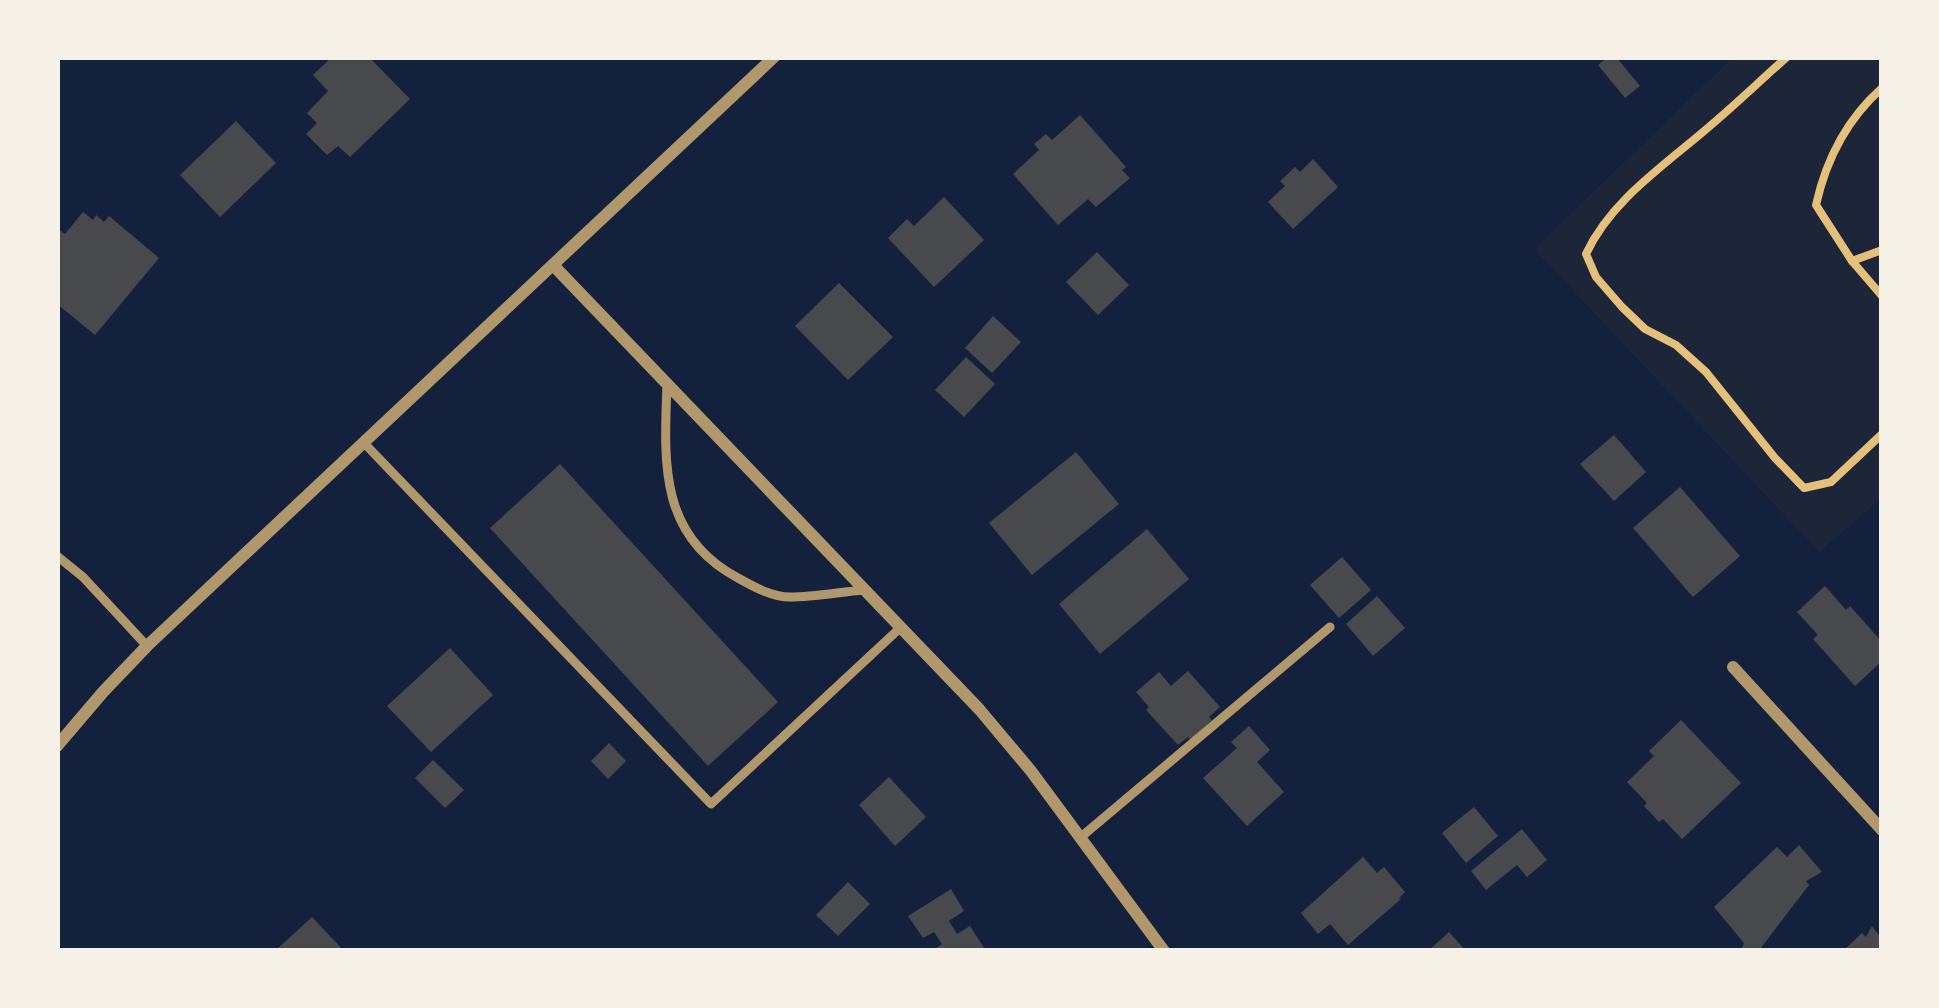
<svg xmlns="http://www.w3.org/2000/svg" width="1939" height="1008" font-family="'Noto Sans',sans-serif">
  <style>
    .green { fill: #1d2539 }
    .building { fill: #48494c }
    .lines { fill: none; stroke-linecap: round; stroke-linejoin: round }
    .path { stroke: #e5c07b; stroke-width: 8 }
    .service { stroke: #b1986c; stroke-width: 9 }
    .minor { stroke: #b1986c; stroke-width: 12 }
  </style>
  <rect width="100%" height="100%" fill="#14213d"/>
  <polygon class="green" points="1733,57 1882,57 1882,498 1819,552 1534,249"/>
  <g class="building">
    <polygon points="332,57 369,57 410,99 350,157 338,146 327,155 306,134 317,123 307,113 328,91 313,75"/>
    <polygon points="1608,57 1616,57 1640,86 1625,98 1598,65"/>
    <polygon points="1080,115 1126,167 1122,170 1130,178 1096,207 1088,199 1058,225 1013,174 1039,150 1034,144 1046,134 1052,140"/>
    <polygon points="236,121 276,163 220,217 180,175"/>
    <polygon points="1313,159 1338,187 1293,229 1268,202 1285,186 1280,181 1295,167 1300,172"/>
    <polygon points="944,197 984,240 934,287 888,238 907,219 914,226"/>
    <polygon points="83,212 93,220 96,215 104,222 109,216 159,258 95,335 57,304 57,228 65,234"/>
    <polygon points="1097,252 1129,285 1098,315 1066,282"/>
    <polygon points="839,283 893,337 848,380 795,326"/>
    <polygon points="993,316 1021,342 992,373 965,348"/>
    <polygon points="966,357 995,384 964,417 935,390"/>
    <polygon points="1614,435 1646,472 1614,501 1580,464"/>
    <polygon points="1076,452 1119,504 1032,575 989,523"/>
    <polygon points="560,464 778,702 708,766 490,528"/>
    <polygon points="1680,487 1740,556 1693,597 1633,528"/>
    <polygon points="1147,529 1189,579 1100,654 1059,604"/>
    <polygon points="1342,557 1371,590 1339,618 1310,585"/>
    <polygon points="1825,586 1846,610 1850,606 1882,642 1882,661 1855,686 1813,639 1818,635 1797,612"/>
    <polygon points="1377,596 1405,628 1373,656 1346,624"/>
    <polygon points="450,648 493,695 431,752 387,706"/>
    <polygon points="1188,671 1220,707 1209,717 1212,720 1190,740 1188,737 1178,745 1146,710 1149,707 1136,692 1159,672 1171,686"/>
    <polygon points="1681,720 1741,783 1682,839 1663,819 1659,822 1644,806 1647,803 1627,782 1654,756 1649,751"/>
    <polygon points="1249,726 1270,750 1257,762 1284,792 1247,826 1203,778 1237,748 1231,742"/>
    <polygon points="609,743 626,761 608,779 591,761"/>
    <polygon points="433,760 464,790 445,808 415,778"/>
    <polygon points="889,777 926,817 895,846 859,805"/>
    <polygon points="1474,807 1498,836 1466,863 1442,833"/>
    <polygon points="1522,829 1547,860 1527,877 1517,865 1486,890 1471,871"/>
    <polygon points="1799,845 1822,872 1806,881 1809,885 1760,949 1762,951 1741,951 1744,943 1714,907 1777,847 1787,857"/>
    <polygon points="1363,857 1377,873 1384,867 1405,892 1399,898 1401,899 1348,945 1330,924 1318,934 1301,913"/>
    <polygon points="848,882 870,904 838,936 816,915"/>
    <polygon points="951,889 964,911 949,921 957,934 970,926 986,951 932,951 942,944 934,932 923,938 908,916"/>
    <polygon points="312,917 344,951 275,951"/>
    <polygon points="1872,926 1882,939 1882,951 1843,951 1862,933 1866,937"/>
    <polygon points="1449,932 1466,951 1428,951"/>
  </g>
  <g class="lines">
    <g class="path">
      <path d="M1787,57C1761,80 1736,104 1710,126C1665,165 1611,200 1586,254L1596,277L1622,307L1645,329L1676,345L1706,372L1775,458L1804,488L1831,482L1882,434"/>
      <path d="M1882,88C1847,119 1826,160 1816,205L1852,261L1882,296"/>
      <polyline points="1852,261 1882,250"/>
    </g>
    <g class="service">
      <path d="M667,384C664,463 659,536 738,578C754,587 772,597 790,597C814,597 840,592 864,590"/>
      <polyline points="364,443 711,804 900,628"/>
      <polyline points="57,556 83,577 147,646"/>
      <polyline points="1081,837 1330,627"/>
    </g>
    <g class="minor">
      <polyline points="553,265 979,709 1031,771 1164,951"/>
      <polyline points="1733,667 1882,830"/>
      <polyline points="57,746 103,692 147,646 774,57"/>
    </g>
  </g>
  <rect width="1939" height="1008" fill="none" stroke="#f6f1e7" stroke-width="120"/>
</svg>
